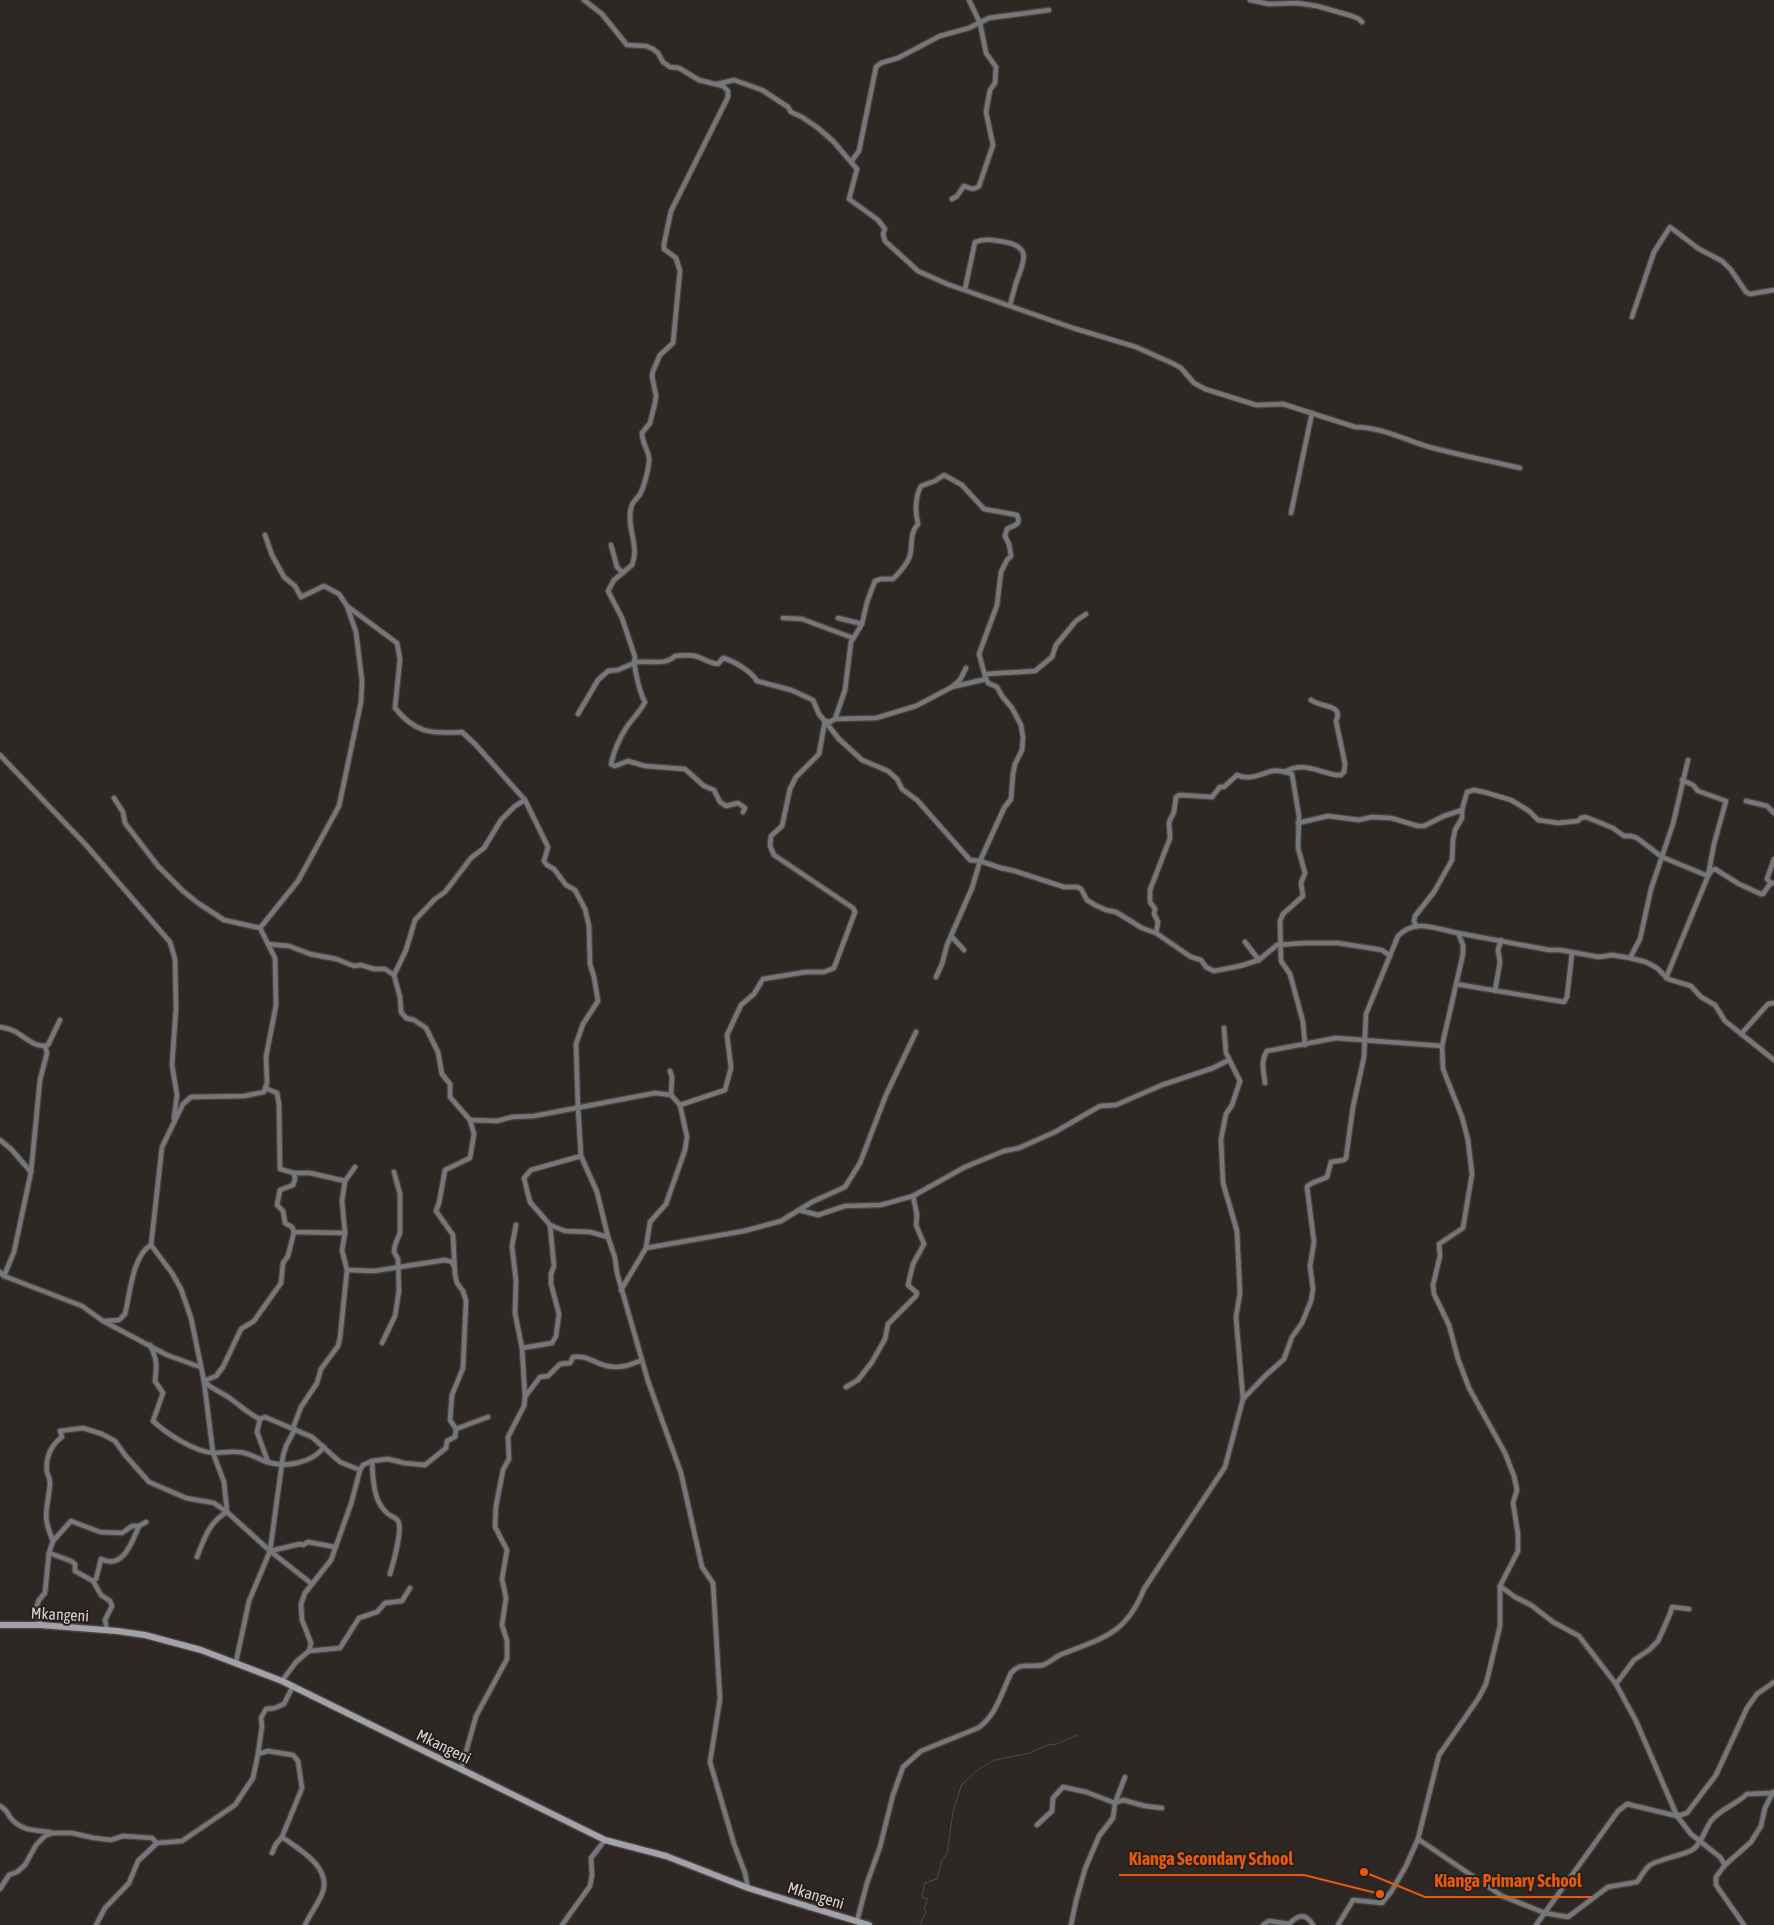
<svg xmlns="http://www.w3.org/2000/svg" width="1774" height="1925" font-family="'Asap Condensed',sans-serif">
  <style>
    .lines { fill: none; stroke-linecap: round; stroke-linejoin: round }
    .stream { stroke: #5d423e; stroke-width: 1 }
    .street-casing { stroke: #494340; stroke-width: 7 }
    .secondary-casing { stroke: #494340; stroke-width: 9 }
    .street { stroke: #76777a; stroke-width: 4.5 }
    .secondary { stroke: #a1a3a8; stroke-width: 6 }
    .labels { text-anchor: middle; stroke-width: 4; stroke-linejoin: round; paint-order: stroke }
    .street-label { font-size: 16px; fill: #d5d1cf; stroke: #251e1c }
    .leader { fill: none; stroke: #e8590c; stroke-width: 2 }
    .callout-dot { fill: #e8590c; stroke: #251e1c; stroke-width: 2 }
    .callout-label { font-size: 18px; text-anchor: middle; font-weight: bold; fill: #e8590c; stroke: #251e1c; stroke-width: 4; stroke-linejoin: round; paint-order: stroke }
  </style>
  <rect width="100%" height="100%" fill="#2e2825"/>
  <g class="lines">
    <polyline class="stream" points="920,1925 926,1912 924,1908 928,1899 922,1897 925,1883 937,1879 942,1860 947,1854 953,1811 962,1784 979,1769 994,1760 1030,1753 1047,1745 1056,1744 1078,1735"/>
    <g class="street-casing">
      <g id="street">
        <polyline points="1250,0 1269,4 1297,3 1317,6 1352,16 1359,19 1362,22"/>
        <path d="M717,84L734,80L762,90L788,107L791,112L802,117L818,128L833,141L857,169L849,199L878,220L885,229L883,234L885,241L918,271L947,284L1073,328L1136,347L1174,364L1181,368L1194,383L1205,389L1256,405L1283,404L1355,427C1381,427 1405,440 1429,447C1459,455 1490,461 1520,468"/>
        <polyline points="851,162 859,151 876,67 881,63 898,58 940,36 969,28 989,18 1049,10"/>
        <path d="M952,199L957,196L964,186C970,188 973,191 979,186L993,145L986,112L990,90L995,83L996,67L986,53L980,23L969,0"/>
        <path d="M965,289L975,242C986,238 993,240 1005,242C1033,247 1023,263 1016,283C1014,290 1012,298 1010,305"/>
        <polyline points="1632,317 1654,252 1670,227 1699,249 1722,261 1731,270 1746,292 1750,294 1774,290"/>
        <polyline points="1291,513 1312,413"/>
        <polyline points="611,545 617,567 623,573"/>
        <path d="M347,606L397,643L400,659L395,708C415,733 431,734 462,732L475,744L525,800L548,847L544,861L547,865L554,869L566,885L575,890L585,909L589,926L590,964L594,977L598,1001L583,1024L576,1044L578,1108L581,1156L597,1192L608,1237L615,1258L617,1273L648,1381L681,1473L702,1567L713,1583L720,1699L710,1762L734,1844L745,1873L748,1888"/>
        <polyline points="783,618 802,619 853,638"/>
        <polyline points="838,618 862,624"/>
        <polyline points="986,674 1035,671 1052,657 1056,645 1076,621 1086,614"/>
        <path d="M578,714L598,680L608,671L618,670L634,663L635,657L622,618L608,591L614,580L632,565C640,546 626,527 631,508C632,501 639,498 641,492C644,487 650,464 649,458C648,449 642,443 642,433L650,423L655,403L656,396L652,376L653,371L660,355L673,343L680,271L676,258L664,249V244L671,211L728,97V91L723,86L699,80L679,68L670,67L663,62L658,53L653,49L646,46L627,45L602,14L584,0"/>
        <polyline points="835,719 876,718 916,706 952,687 960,680 966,668"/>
        <polyline points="0,755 86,845 170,942 175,959 176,1008 172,1065 177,1095 174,1118"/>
        <path d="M1285,772C1303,761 1318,772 1336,775H1341L1344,772L1345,764L1336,721C1344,704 1322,708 1311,700"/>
        <polyline points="114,798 123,812 125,823 158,866 183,891 198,903 224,920 260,928 275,958 276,1005 266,1057 267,1083 264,1092 244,1096 191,1097 183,1104 162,1147 151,1245 172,1273 181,1289 191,1318 204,1381 213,1453 224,1482 227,1512 270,1551 312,1584"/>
        <polyline points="1746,801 1767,806 1774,813"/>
        <path d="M743,812L745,808L738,803L726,806L720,802L714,790L704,786L685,769L645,766L628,761L615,766L611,764C614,751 619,739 626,728C632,719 640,712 645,702C638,690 637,677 634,663C647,659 664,667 675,656C681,656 689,654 695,656C703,658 709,663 718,664L723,658C734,661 751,671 757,681L791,690L813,700L819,714L839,739L862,760L888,771L897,779L902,789L917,800L970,860L980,861L1001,868L1015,871L1064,887H1077L1081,889L1087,900L1095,905L1106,910L1116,912L1142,928L1156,933L1191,957L1201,960L1206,967L1214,971L1240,966L1259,960"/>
        <polyline points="1298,823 1328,816 1359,820 1372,817 1391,818 1418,826 1424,826 1444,816 1462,810"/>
        <polyline points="1771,883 1767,879 1774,859"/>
        <polyline points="1416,925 1414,921 1415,916 1434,892 1452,860 1453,840 1455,830 1462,818 1462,810 1467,792 1474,790 1484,792 1511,800 1529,811 1538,820 1558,823 1578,821 1581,818 1586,817 1613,828 1624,836 1631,836 1637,838 1662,857 1708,876 1711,871 1715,869 1739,884 1761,894 1763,894 1770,884 1774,883"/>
        <polyline points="260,928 298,881 339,806 361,702 362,681 356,632 347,606 339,594 324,586 301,597 295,586 284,577 272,555 265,535"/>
        <path d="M1156,933L1158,922L1154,914L1155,909L1150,902V890L1170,838L1169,822L1174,812L1176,797L1180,795L1212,797L1220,787H1224L1237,775C1248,781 1261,774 1272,771C1278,770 1286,772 1292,774L1299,816L1298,848L1305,873L1301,883L1303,896L1283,914L1280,921L1281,961L1290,974L1303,1022L1305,1045"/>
        <polyline points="1458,933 1549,950 1560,950 1599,957 1612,955 1630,958 1640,939 1651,889 1673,824 1688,760"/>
        <polyline points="952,937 964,950"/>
        <polyline points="1245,942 1259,960 1277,945 1305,943 1338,943 1382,950 1390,956"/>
        <polyline points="268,944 289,946 310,954 336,959 354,966 361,965 374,969 385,969 394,975 400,997 401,1012 406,1018 414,1020 426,1028 438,1052 442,1074 450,1084 450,1097 470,1120 474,1134 470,1158 445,1170 439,1203 436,1211 453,1235 455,1275 457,1283 463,1291 466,1301 463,1368 452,1395 450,1420 456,1429"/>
        <polyline points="1630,958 1646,962 1657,968 1668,979 1691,986 1701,997 1715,1005 1725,1021 1774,1060"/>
        <polyline points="394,975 406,950 415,920 435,899 445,892 471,858 484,848 501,820 515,806 525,800"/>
        <polyline points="936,977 942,964 947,945 972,888 980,861 1004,808 1011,799 1013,774 1015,764 1022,750 1023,738 1021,725 1012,708 1002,696 997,687 988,683 986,679"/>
        <polyline points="1666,978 1708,876 1714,844 1726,801 1698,791 1693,785 1682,780"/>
        <polyline points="1456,984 1564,1002 1567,997 1572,953"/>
        <polyline points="1495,991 1500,962 1498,950 1501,940"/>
        <path d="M0,1027C6,1028 14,1030 19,1034C29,1040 36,1048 48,1045L60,1020"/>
        <polyline points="1741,1034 1768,1004 1774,1003"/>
        <polyline points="670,1071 672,1077 671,1095"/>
        <path d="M1265,1083C1264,1072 1260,1062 1267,1051L1336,1038L1442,1046"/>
        <polyline points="265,1088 277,1093 279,1104 280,1169 294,1173 310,1173 345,1181"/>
        <polyline points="470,1120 497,1121 512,1117 534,1116 655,1093 671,1095 680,1105"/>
        <polyline points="0,1140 11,1149 31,1172"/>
        <polyline points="581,1156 531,1170 524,1178 530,1202 550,1225 565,1231 590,1232 608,1237"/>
        <polyline points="294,1173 295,1179 293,1185 280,1190 277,1205 283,1211 285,1223 292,1227 294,1232 345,1233"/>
        <polyline points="799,1210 818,1215 845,1206 881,1205 913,1196 965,1167 1004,1151 1019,1148 1055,1132 1100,1106 1116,1105 1162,1085 1213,1068 1229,1060"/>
        <polyline points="516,1225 512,1246 516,1281 515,1313 522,1348 525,1397"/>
        <polyline points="646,1248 744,1231 781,1221 812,1202 845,1187 860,1163 886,1095 916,1032"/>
        <polyline points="347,1270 374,1271 445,1260 452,1262 454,1266"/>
        <polyline points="0,1272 4,1276 82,1306 103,1321 167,1355 200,1367"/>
        <polyline points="4,1276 14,1252 31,1172 40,1080 47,1053 45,1046"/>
        <path d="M621,1290L646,1248L650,1222L666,1204L685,1150L687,1137L680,1105L725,1090L731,1068L727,1035L741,1005L754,994L763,979L806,972H824L834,968L855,912L853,908L774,855L770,846L771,836L782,826L790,789L796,777L819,754L825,721L830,722L835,719L845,690L851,642L862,624L867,602L875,581L881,579H893C899,573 908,564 910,555C913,544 909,534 918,524C915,512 915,497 921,486L935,481L944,475L962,485L984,509L1017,515C1022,526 1013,525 1007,529L1005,536L1009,544L1011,556L1007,560L1001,572L997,605L979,654L986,679L952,687"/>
        <path d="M105,1321L119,1320L125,1314C130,1295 132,1256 151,1245"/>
        <polyline points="382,1343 395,1316 399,1291 398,1259 394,1252 395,1245 400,1233 400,1194 394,1172"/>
        <path d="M150,1345C157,1358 157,1367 155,1381L163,1393L153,1421C167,1434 195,1452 214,1453C222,1453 230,1451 238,1452C248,1452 258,1459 267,1462C286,1468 312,1463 324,1447"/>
        <polyline points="522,1348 552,1343 556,1336 559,1314 551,1284 551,1274 554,1266 550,1225"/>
        <polyline points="846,1387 858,1380 872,1362 885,1339 888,1324 916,1296 917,1293 908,1285 913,1264 924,1244 916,1225 917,1215 913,1196"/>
        <path d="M1243,1399L1264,1377L1284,1359L1292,1337L1302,1323L1311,1301L1313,1289L1310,1266L1314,1242L1307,1187C1312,1181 1320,1181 1327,1177L1331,1162L1344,1160L1346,1158L1353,1107L1364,1057L1366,1014L1398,936C1416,918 1435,929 1458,933L1463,945V954L1442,1046L1443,1069L1462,1117L1468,1140L1472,1174L1463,1228L1439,1244L1440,1256L1433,1285L1434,1294L1449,1325L1458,1359L1469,1388L1505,1453L1514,1476L1517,1490L1513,1503L1518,1534V1551L1500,1586V1626L1486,1684L1478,1699L1439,1755L1418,1839L1406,1866L1391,1892L1382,1903L1353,1900L1338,1925"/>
        <polyline points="260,1419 265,1417 312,1437 340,1462 360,1470"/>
        <polyline points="293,1428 301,1407 317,1383 321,1369 338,1346 340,1338 347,1270 342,1250 345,1233 342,1201 345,1181 355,1167"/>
        <path d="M372,1461C373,1478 373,1500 386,1512C389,1516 396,1517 398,1521C403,1529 393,1564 390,1574"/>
        <path d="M268,1462L257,1432L260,1419C247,1413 242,1407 231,1399C222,1392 212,1390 204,1381L216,1376L223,1367L241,1329L254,1321L281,1283L283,1263L288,1256L294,1232"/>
        <polyline points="53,1541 71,1521 100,1532 122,1533 132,1526 139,1526 146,1522"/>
        <polyline points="270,1551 300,1544 303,1545 308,1542 335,1547"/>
        <polyline points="49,1553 71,1561 75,1564 75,1571 93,1581 101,1595 110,1601 112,1606 105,1620 107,1630"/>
        <path d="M93,1581L96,1579L101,1559C123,1570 132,1542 139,1526"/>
        <polyline points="1500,1586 1515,1597 1531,1605 1553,1622 1579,1636 1616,1684"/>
        <polyline points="1689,1609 1672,1607 1670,1614 1658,1641 1649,1650 1634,1660 1616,1684 1636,1721 1677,1816 1691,1834 1720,1857 1725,1865"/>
        <path d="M41,1625L36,1608L39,1600L45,1593L49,1553L53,1541C41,1513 48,1511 50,1483C50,1478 48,1476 47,1472C45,1458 51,1445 62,1437L60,1431L83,1428L102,1434L115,1441L125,1455L149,1482L186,1498L214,1503L227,1512C209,1522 204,1539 197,1557"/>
        <polyline points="309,1651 340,1648 359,1618 377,1612 385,1603 402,1601 410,1588"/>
        <polyline points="236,1662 249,1601 270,1551 283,1456 286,1446 295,1429"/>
        <polyline points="282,1681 296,1662 309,1651 311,1643 302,1620 301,1604 305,1593 331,1560 351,1504 360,1470 363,1465 372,1461 388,1459 404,1463 425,1465 446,1448 447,1441 455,1437 456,1429 488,1417"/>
        <polyline points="258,1754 268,1751 293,1755 298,1761 302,1788 282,1837 276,1844 272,1853"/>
        <path d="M461,1770L476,1716L507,1659V1641L502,1625L506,1598L502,1579L507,1550L495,1527L496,1506L503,1470L509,1459L508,1437L524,1406L525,1397L540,1377L548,1376L560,1364L570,1363L573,1357C587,1355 594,1363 607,1366C620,1369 630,1365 642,1360"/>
        <path d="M0,1806C6,1809 7,1812 10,1817C20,1831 35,1830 50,1832"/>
        <polyline points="1037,1825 1052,1811 1053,1798 1063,1787 1086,1792 1115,1803 1123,1800 1145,1806 1162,1808"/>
        <path d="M282,1837C299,1849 333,1868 322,1894C318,1904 310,1914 305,1925"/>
        <path d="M1418,1839L1502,1896L1545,1913L1568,1917L1608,1887L1637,1882C1641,1877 1644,1870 1649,1866C1654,1860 1682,1856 1692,1850C1701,1845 1705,1829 1711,1821C1720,1809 1737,1804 1747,1794L1773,1793"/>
        <polyline points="0,1889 9,1875 17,1872 25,1865 36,1845 45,1836 52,1833 72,1833 94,1838 111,1840 123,1836 152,1838 157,1843"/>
        <path d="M857,1921L867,1883L880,1847L893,1795L903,1767L921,1751L978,1728C996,1716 1002,1692 1011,1673C1021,1661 1031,1668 1043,1665C1049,1663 1054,1658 1060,1655C1102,1638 1126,1635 1144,1589L1225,1467L1243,1399L1236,1317L1240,1293L1237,1231L1223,1183L1221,1139L1226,1114L1232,1105L1240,1081L1226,1053L1224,1028"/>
        <polyline points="96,1925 105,1908 129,1883 138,1861 157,1843 182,1841 235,1805 253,1778 258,1754 262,1726 261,1718 266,1709 275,1708 284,1704 293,1686"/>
        <polyline points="562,1925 590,1886 592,1875 591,1858 605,1840"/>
        <polyline points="1071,1925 1076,1901 1085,1869 1099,1836 1113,1818 1115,1803 1125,1777"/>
        <path d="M1263,1925L1269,1921L1289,1924C1298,1915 1305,1912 1313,1925"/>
        <polyline points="1536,1925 1618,1811 1627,1804 1677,1816 1687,1813 1716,1775 1747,1708 1757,1694 1774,1682"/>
        <polyline points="1744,1925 1716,1885 1716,1877 1725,1865 1751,1842 1761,1826 1765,1808 1773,1792"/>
      </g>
    </g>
    <g class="secondary-casing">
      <polyline id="secondary" points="0,1625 41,1625 117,1631 145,1635 201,1650 282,1681 605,1840 666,1856 748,1888 869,1925"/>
    </g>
    <use href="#street" class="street"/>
    <use href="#secondary" class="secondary"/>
  </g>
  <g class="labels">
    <g class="street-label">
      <text transform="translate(60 1614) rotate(3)" y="6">Mkangeni</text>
      <text transform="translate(444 1746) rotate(26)" y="6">Mkangeni</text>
      <text transform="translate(816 1895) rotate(17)" y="6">Mkangeni</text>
    </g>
  </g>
  <path class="leader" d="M1380 1894L1304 1875H1119M1364 1872L1425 1897H1592"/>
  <g class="callout-dot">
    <circle cx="1380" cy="1894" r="5"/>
    <circle cx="1364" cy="1872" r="5"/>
  </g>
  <g class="callout-label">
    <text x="1211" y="1865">Kianga Secondary School</text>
    <text x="1508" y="1887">Kianga Primary School</text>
  </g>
</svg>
